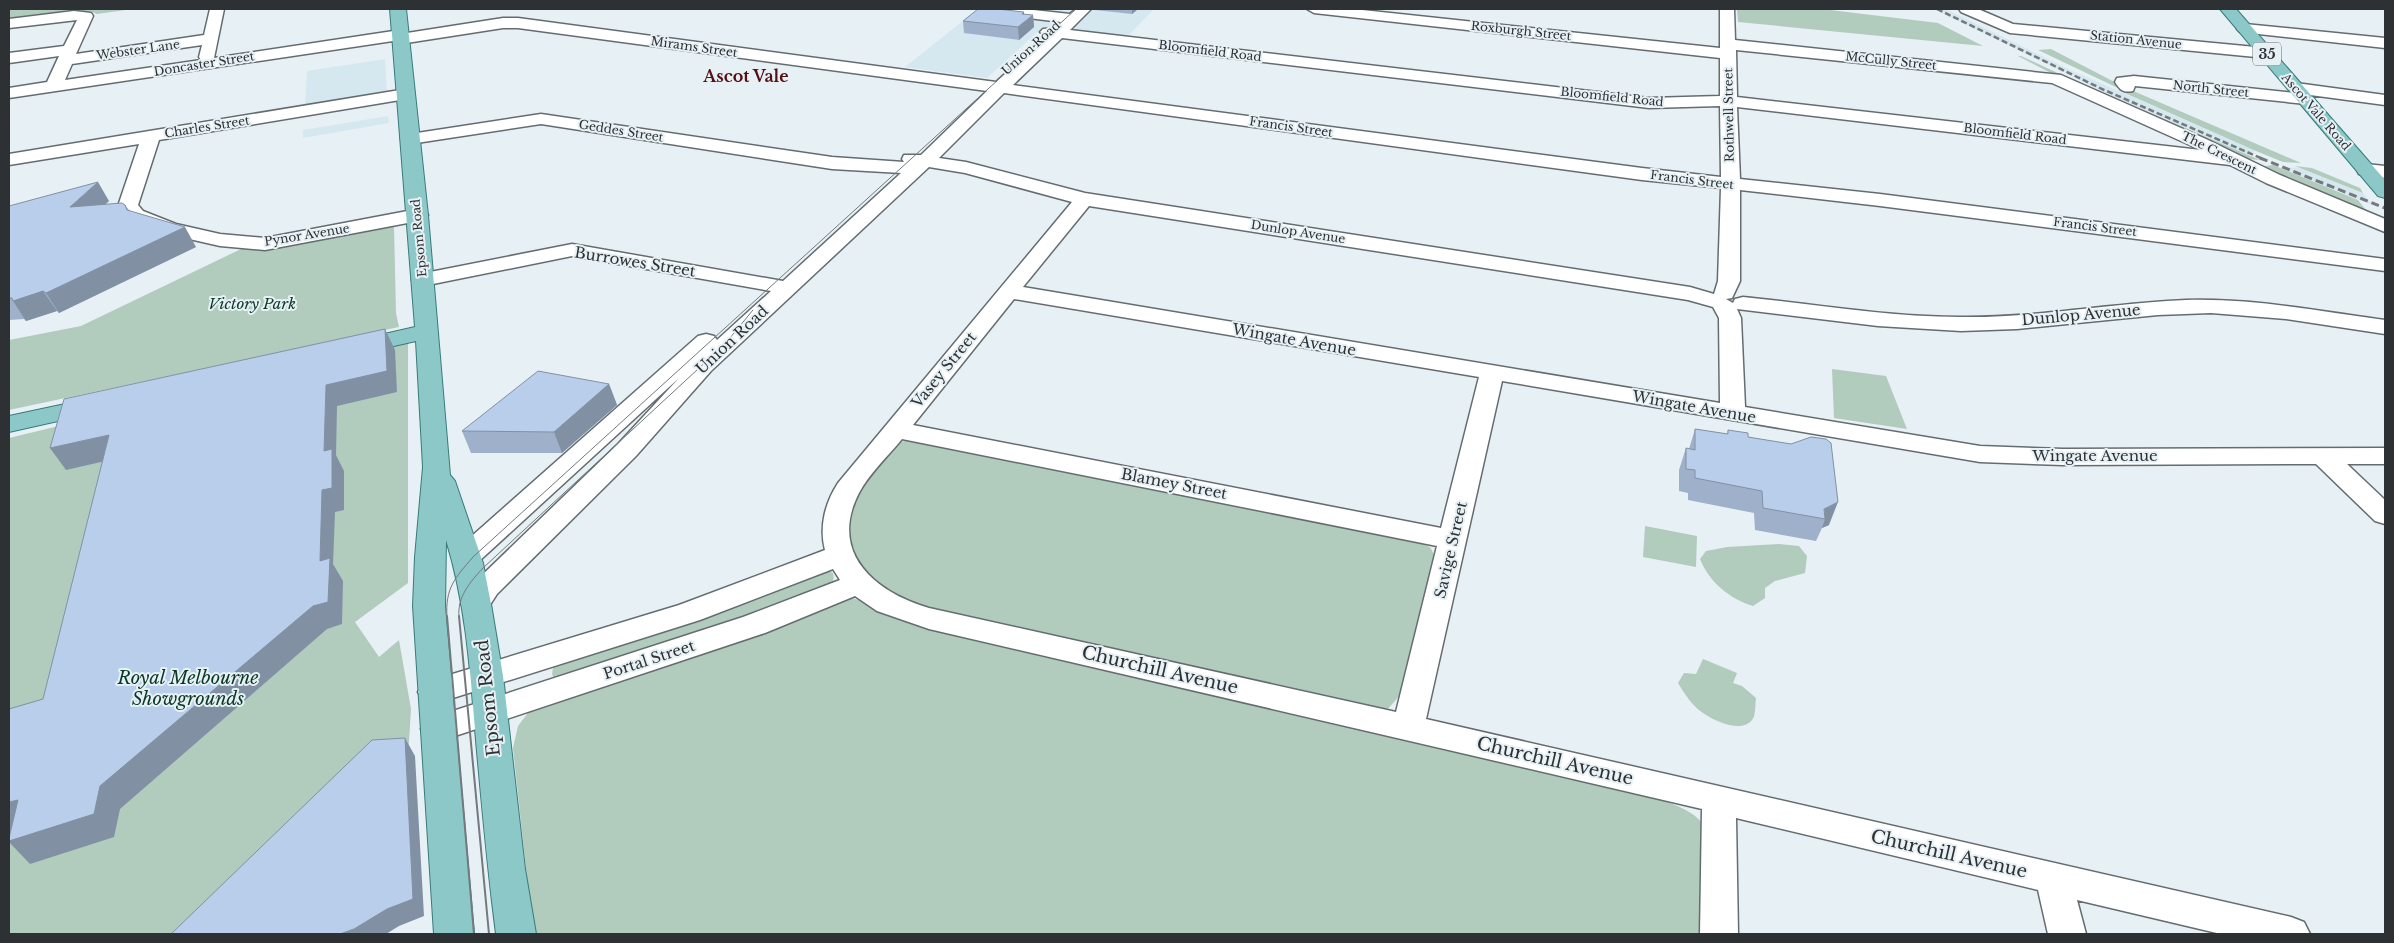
<svg xmlns="http://www.w3.org/2000/svg" width="2394" height="943" font-family="'Libre Baskerville',serif">
  <style>
    .built { fill: #d5e7ef }
    .green { fill: #b1cbbd }
    .lines { fill: none; stroke-linecap: round; stroke-linejoin: round }
    .minor-casing { stroke: #646c70; stroke-width: 3 }
    .major-casing { stroke: #387b7a; stroke-width: 2 }
    .minor { fill: #fff; fill-rule: evenodd }
    .major { fill: #8bc8c7; fill-rule: evenodd }
    .tram-far1 { stroke: #73797c; stroke-width: 1 }
    .tram { stroke: #73797c; stroke-width: 2 }
    .rail-far1 { stroke: #73797c; stroke-width: 2.5; stroke-dasharray: 6 3; stroke-linecap: butt }
    .rail { stroke: #73797c; stroke-width: 3; stroke-dasharray: 8 4; stroke-linecap: butt }
    .wall { fill: #9fb1ca }
    .shaded-wall { fill: #8290a4 }
    .building { fill: #b9ceeb; stroke: #8290a4 }
    .labels { text-anchor: middle; stroke-width: 4; stroke-linejoin: round; paint-order: stroke }
    .far-street-label { font-size: 12px; fill: #2e3133; stroke: #e7f1f5 }
    .shield { fill: #e7f1f5; stroke: #666b6d; stroke-width: 1 }
    .shield-label { font-size: 14px; font-weight: bold; fill: #2e3133 }
    .street-label { font-size: 15px; fill: #2e3133; stroke: #e7f1f5 }
    .park-label { font-size: 15px; font-style: italic; fill: #093926; stroke: #e7f1f5 }
    .far-district-label { font-size: 16px; font-weight: bold; fill: #551013; stroke: #e7f1f5 }
    .near-street-label { font-size: 18px; fill: #2e3133; stroke: #e7f1f5 }
    .near-park-label { font-size: 18px; font-style: italic; fill: #093926; stroke: #e7f1f5 }
  </style>
  <rect width="100%" height="100%" fill="#e7f1f5"/>
  <g class="built">
    <polygon points="978,9 1154,9 1127,37 1043,27 987,78 905,67"/>
    <polygon points="1934,9 1946,9 2068,69 2256,151 2244,154 2201,135 2117,98"/>
    <polygon points="385,59 387,93 305,105 307,71"/>
    <polygon points="388,116 389,123 303,138 303,130"/>
    <polygon points="2279,167 2299,168 2363,193 2372,205"/>
  </g>
  <g class="green">
    <polygon points="9,9 133,9 97,14 90,11 9,22"/>
    <polygon points="1737,9 1822,9 1938,23 1983,46 1738,22"/>
    <polygon points="2051,49 2124,87 2301,163 2283,162 2256,151 2118,90 2120,89 2038,50"/>
    <polygon points="2018,56 2021,56 2077,82 2260,160 2240,158 2064,80"/>
    <polygon points="2273,165 2358,200 2369,214 2259,167"/>
    <polygon points="2295,166 2312,168 2360,188 2363,193"/>
    <polygon points="394,226 396,313 399,327 9,410 9,340 81,326 241,249 281,248"/>
    <polygon points="408,342 408,583 355,622 379,657 399,640 411,709 408,757 198,934 9,934 9,438"/>
    <polygon points="1832,369 1886,376 1907,429 1834,418"/>
    <polygon points="909,440 1413,540 1430,547 1437,560 1401,694 1387,710 935,610 892,597 848,555 844,511 892,444"/>
    <polygon points="1645,526 1697,536 1696,567 1643,557"/>
    <path d="M1779,544L1799,546L1807,556L1805,573L1775,581L1765,588V598L1753,606C1730,599 1709,582 1700,559L1706,551L1727,547Z"/>
    <path d="M826,570L833,573C835,584 831,586 822,591L554,679L552,674L553,668L559,663Z"/>
    <path d="M851,598L1654,797C1675,805 1697,811 1708,831L1706,934H533L513,748L518,726L531,709L841,599Z"/>
    <path d="M1703,659L1737,673L1733,683L1742,686L1756,698C1755,704 1756,716 1752,720C1742,733 1717,722 1706,715C1694,708 1685,695 1678,683L1684,673L1696,674Z"/>
  </g>
  <g class="lines">
    <g class="minor-casing">
      <g id="minor">
        <path d="M210,9H224L214,58L400,30L407,33L503,18H518L996,82L1046,36L1040,32L1043,29L1055,28L1061,22L989,13L984,12L982,9H1024L1070,14L1076,9H1091L1070,30L1649,98L1720,96V58L1314,13L1307,9H1353L1720,48V9H1734L1735,40L2061,75L2206,139L2280,175L2385,219V232L2266,183L2230,165L1737,107L1740,179L1880,194L2385,259V271L1880,206L1740,190V281L1732,298L1726,299L1733,303L1735,299L1743,297C1816,304 1888,317 1961,317C2036,318 2111,303 2186,300C2253,298 2319,311 2385,320V334L2286,319L2211,313L2158,315L2017,329L1961,331L1878,326L1737,309L1741,318L1745,407L1980,446L2063,449L2385,448V464H2347L2385,500V524L2375,521L2316,464L2063,465L1980,462L1502,381L1426,719L2291,917L2304,922L2310,934H2221L2077,900L2086,934H2048L2038,890L1736,818L1738,934H1700L1702,809L929,629L877,611L855,596L765,633L449,738L437,742L425,738L421,729L425,720L743,617L840,580L833,569L700,620L434,704L423,701L418,692L423,683L679,605L825,550C819,527 825,503 838,483L1072,202L965,173L929,167L711,371L636,456L497,594L486,611L476,614L466,611L461,604L477,580L618,444L679,378L476,564L466,567L456,564L452,557L456,550L698,336L706,334L714,336L717,340L771,291L572,256L423,286L415,285L412,280L415,275L572,244L783,281L901,173L832,169L541,124L410,144L404,143L401,139L404,135L541,114L832,157L904,162L902,159L904,155H921L987,91L518,28H503L400,44L393,41L9,98V88L47,82L59,56L9,63V53L64,46L77,20L9,28V19L74,11L91,13L93,16L76,54L204,35ZM1062,38L1649,108L1720,106L1721,177L1642,168L1013,85ZM202,45L199,57L201,60L65,80L72,64ZM1736,50L2052,83L2201,150L1737,97ZM1004,93L1642,180L1721,188L1718,281L1714,294L1690,287L1085,193L966,162L939,158ZM1089,206L1688,300L1713,307L1719,318L1720,403L1023,287ZM1014,299L1479,377L1441,528L913,425ZM902,439L1437,546L1396,712L929,608C875,592 828,553 859,493C868,475 889,455 902,439Z"/>
        <polygon points="1959,9 1978,9 2013,24 2266,48 2272,50 2274,53 2272,56 2266,58 2010,33 1961,12"/>
        <polygon points="2245,24 2385,38 2385,48 2240,32 2237,29 2240,26"/>
        <path d="M2134,76L2295,93L2288,88L2290,84L2296,83L2385,95V105L2310,95L2314,99L2312,103L2306,104L2135,86L2133,91C2123,93 2120,90 2115,82L2117,78Z"/>
        <polygon points="406,89 412,90 414,94 412,98 159,140 138,205 143,211 176,224 220,234 265,238 418,209 425,211 428,215 425,219 418,221 265,250 220,246 163,233 129,219 118,206 139,144 9,165 9,154"/>
        <polygon points="2366,164 2385,166 2385,178 2359,174 2357,170 2359,166"/>
      </g>
    </g>
    <g class="major-casing">
      <g id="major">
        <path d="M390,9H406L428,215L450,475L455,481L483,563L491,604L503,676L525,869L536,934H496C487,866 481,797 475,729C470,666 465,601 446,540L445,606L474,934H434L413,606L415,557L423,467L416,341L354,355L345,353L342,348L345,343L415,327Z"/>
        <polygon points="2220,9 2236,9 2385,180 2385,198 2378,196"/>
        <polygon points="98,397 107,400 111,405 107,410 9,432 9,416"/>
      </g>
    </g>
    <use href="#minor" class="minor"/>
    <use href="#major" class="major"/>
    <g class="tram-far1">
      <path d="M447,617C445,588 455,578 473,557L1076,9"/>
      <path d="M459,617C457,597 470,582 483,568L725,344L753,310"/>
    </g>
    <g class="tram">
      <polyline points="447,616 474,934"/>
      <polyline points="459,616 489,934"/>
    </g>
    <polyline class="rail-far1" points="1937,9 2102,89 2263,159"/>
    <polyline class="rail" points="2260,158 2385,208"/>
  </g>
  <g class="wall">
    <polygon points="1094,9 1138,9 1132,14 1095,10"/>
    <polygon points="1033,15 1034,27 1019,40 964,33 963,21"/>
    <polygon points="109,201 105,204 125,205 129,210 196,247 59,313 57,311 26,321 24,319 9,320 9,206"/>
    <polygon points="609,384 617,405 562,453 471,453 462,431"/>
    <polygon points="1695,429 1727,434 1728,430 1748,437 1791,444 1829,525 1822,528 1816,541 1755,530 1754,513 1688,500 1688,493 1679,491 1679,470 1686,448 1689,449"/>
  </g>
  <g class="shaded-wall">
    <polygon points="1132,9 1138,9 1132,14"/>
    <polygon points="1024,12 1025,22 1033,15 1034,27 1019,40 1018,27 1022,14"/>
    <polygon points="98,182 109,201 82,226 70,207"/>
    <polygon points="185,227 196,247 59,313 46,293"/>
    <polygon points="43,291 57,311 26,321 13,301"/>
    <polygon points="385,329 395,350 397,392 337,406 336,455 344,471 344,510 335,512 333,564 343,581 342,624 327,629 120,809 114,837 30,864 9,842 9,841 100,786 324,451 326,385"/>
    <polygon points="609,384 617,405 562,453 554,432"/>
    <polygon points="109,435 123,457 66,470 50,448"/>
    <polygon points="1838,502 1829,525 1822,528 1825,519 1824,509"/>
    <polygon points="405,738 415,756 424,916 399,926 386,934 340,934"/>
    <polygon points="18,800 39,823 9,831 9,802"/>
  </g>
  <g class="building">
    <polygon points="978,9 997,9 1024,12 1022,14 1033,15 1018,27 963,21"/>
    <polygon points="98,182 70,207 122,203 125,205 127,210 185,227 46,293 43,291 13,301 12,298 9,298 9,206"/>
    <polygon points="385,329 387,371 326,385 324,451 332,449 332,488 322,490 320,561 330,558 328,602 313,606 100,786 94,814 9,841 9,838 18,800 9,802 9,709 43,699 109,435 50,448 64,399"/>
    <polygon points="538,371 609,384 554,432 462,431"/>
    <polygon points="1695,429 1728,434 1728,430 1748,433 1748,437 1791,444 1811,437 1826,439 1831,443 1838,502 1824,509 1825,519 1763,508 1762,491 1695,478 1695,470 1686,469 1686,448 1695,450"/>
    <polygon points="405,738 413,899 387,909 354,929 340,934 171,934 372,740"/>
  </g>
  <g class="labels">
    <g class="far-street-label">
      <text transform="translate(1521 31) rotate(6)" y="4">Roxburgh Street</text>
      <text transform="translate(2136 40) rotate(6)" y="4">Station Avenue</text>
      <text transform="translate(694 47) rotate(8)" y="4">Mirams Street</text>
      <text transform="translate(1031 48) rotate(-42)" y="4">Union Road</text>
      <text transform="translate(138 50) rotate(-8)" y="4">Webster Lane</text>
      <text transform="translate(1210 51) rotate(7)" y="4">Bloomfield Road</text>
      <text transform="translate(1891 61) rotate(6)" y="4">McCully Street</text>
      <text transform="translate(204 64) rotate(-9)" y="4">Doncaster Street</text>
      <text transform="translate(2211 89) rotate(6)" y="4">North Street</text>
      <text transform="translate(1612 97) rotate(6)" y="4">Bloomfield Road</text>
      <text transform="translate(2316 112) rotate(49)" y="4">Ascot Vale Road</text>
      <text transform="translate(1729 115) rotate(-91)" y="4">Rothwell Street</text>
      <text transform="translate(207 127) rotate(-9)" y="4">Charles Street</text>
      <text transform="translate(1291 127) rotate(8)" y="4">Francis Street</text>
      <text transform="translate(621 131) rotate(9)" y="4">Geddes Street</text>
      <text transform="translate(2015 134) rotate(7)" y="4">Bloomfield Road</text>
      <text transform="translate(2219 153) rotate(26)" y="4">The Crescent</text>
      <text transform="translate(1692 180) rotate(7)" y="4">Francis Street</text>
      <text transform="translate(2095 227) rotate(7)" y="4">Francis Street</text>
      <text transform="translate(1298 232) rotate(9)" y="4">Dunlop Avenue</text>
      <text transform="translate(307 235) rotate(-9)" y="4">Pynor Avenue</text>
      <text transform="translate(419 238) rotate(-95)" y="4">Epsom Road</text>
    </g>
    <rect class="shield" x="2253" y="42.5" width="28" height="23" rx="4"/>
    <g class="shield-label">
      <text x="2267" y="59">35</text>
    </g>
    <g class="street-label">
      <text transform="translate(635 262) rotate(9)" y="5">Burrowes Street</text>
      <text transform="translate(2081 315) rotate(-5)" y="5">Dunlop Avenue</text>
      <text transform="translate(732 340) rotate(-43)" y="5">Union Road</text>
      <text transform="translate(1294 340) rotate(10)" y="5">Wingate Avenue</text>
      <text transform="translate(944 370) rotate(-51)" y="5">Vasey Street</text>
      <text transform="translate(1694 407) rotate(10)" y="5">Wingate Avenue</text>
      <text x="2095" y="461">Wingate Avenue</text>
      <text transform="translate(1174 484) rotate(11)" y="5">Blamey Street</text>
      <text transform="translate(1451 550) rotate(-77)" y="5">Savige Street</text>
      <text transform="translate(649 660) rotate(-18)" y="5">Portal Street</text>
    </g>
    <g class="park-label">
      <text x="252" y="309">Victory Park</text>
    </g>
    <g class="far-district-label">
      <text x="746" y="82">Ascot Vale</text>
    </g>
    <g class="near-street-label">
      <text transform="translate(1160 670) rotate(13)" y="6">Churchill Avenue</text>
      <text transform="translate(488 698) rotate(-96)" y="6">Epsom Road</text>
      <text transform="translate(1555 761) rotate(13)" y="6">Churchill Avenue</text>
      <text transform="translate(1949 854) rotate(13)" y="6">Churchill Avenue</text>
    </g>
    <g class="near-park-label">
      <text x="188" y="684">Royal Melbourne<tspan x="188" dy="21">Showgrounds</tspan></text>
    </g>
  </g>
  <rect width="2394" height="943" fill="none" stroke="#2e3133" stroke-width="20"/>
</svg>
